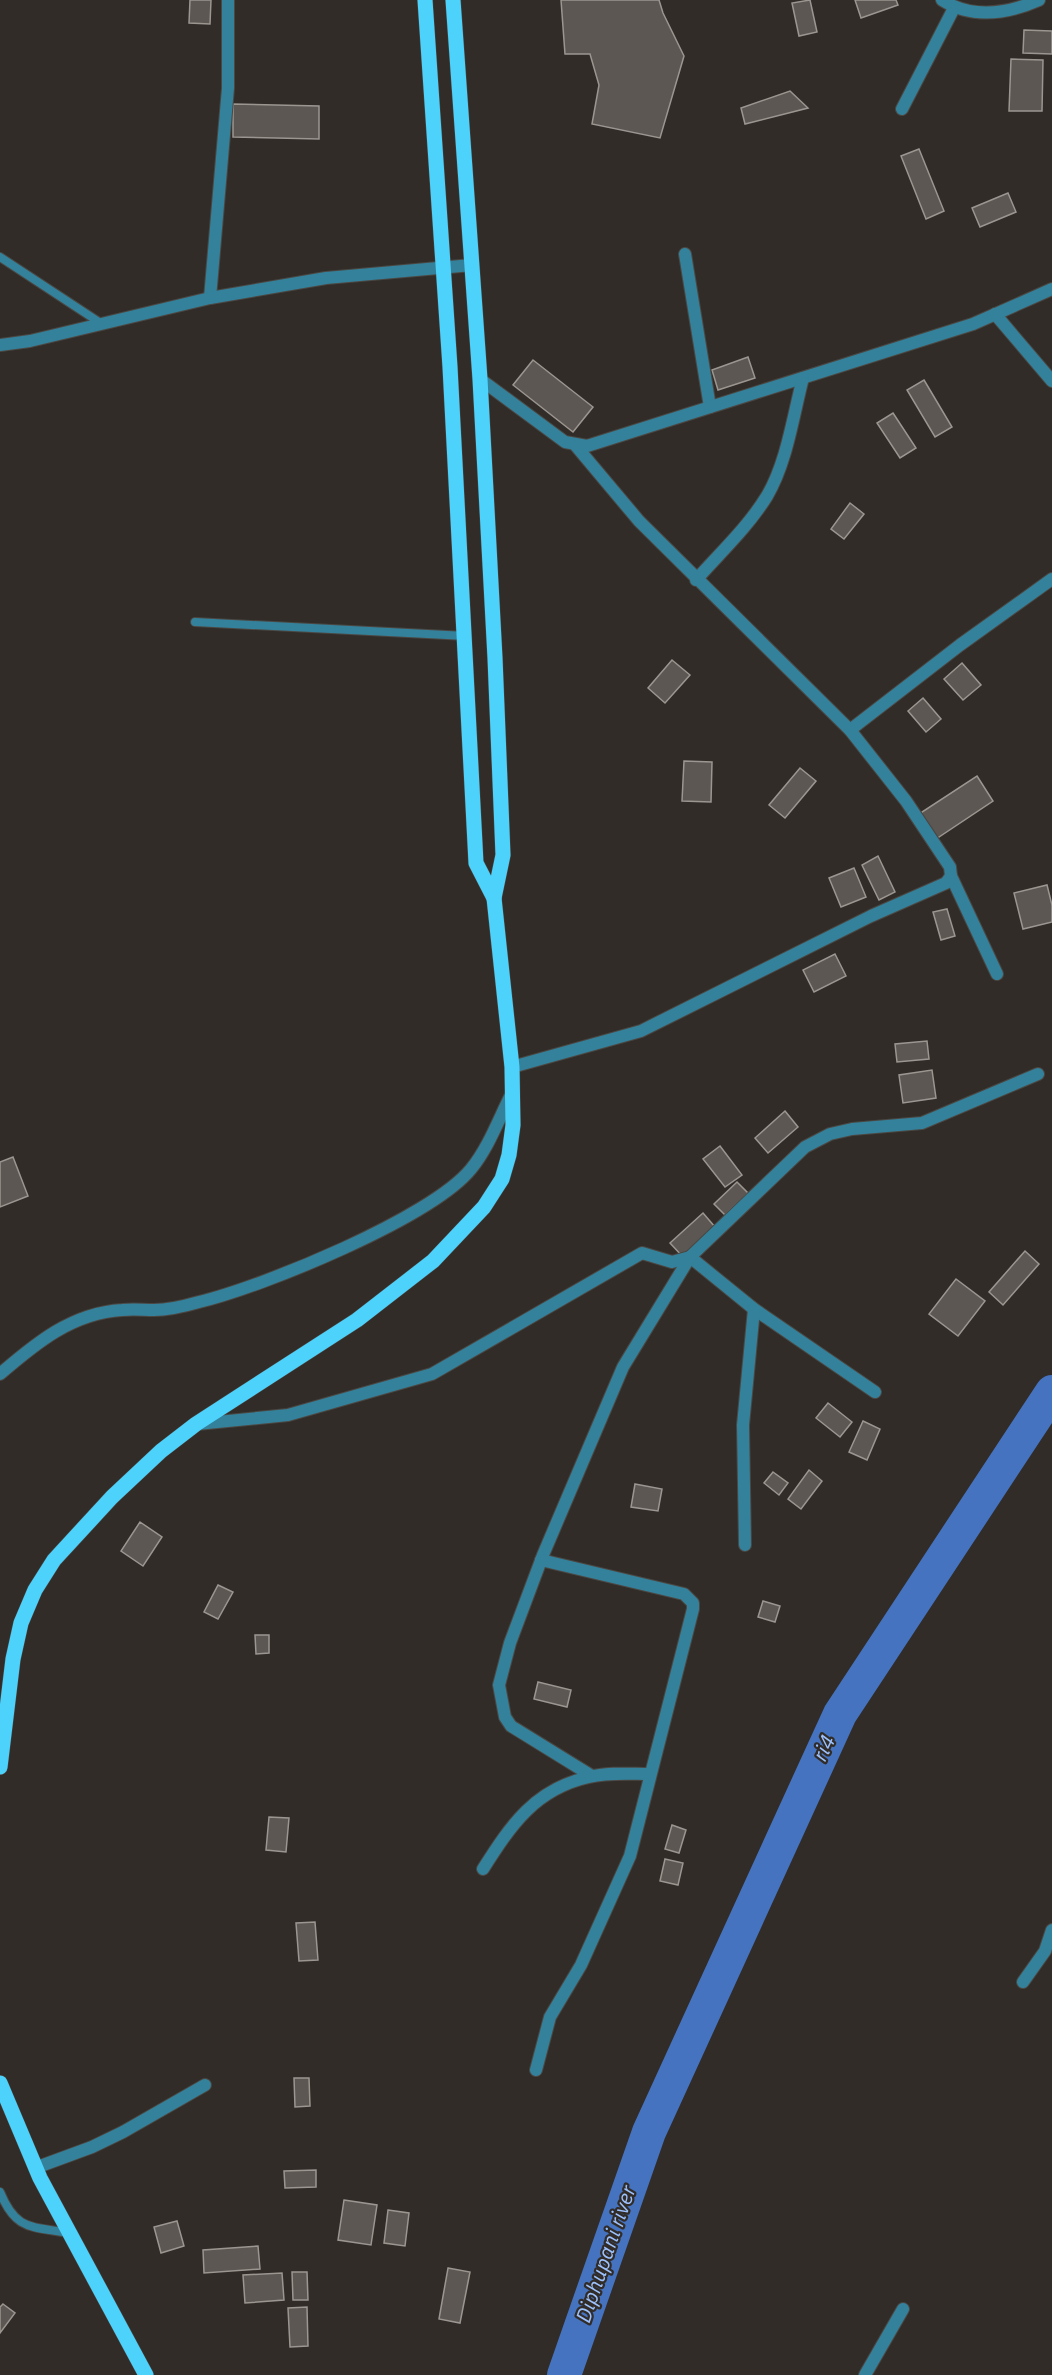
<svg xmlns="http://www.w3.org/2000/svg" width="1052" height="2375" font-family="'IBM Plex Sans',sans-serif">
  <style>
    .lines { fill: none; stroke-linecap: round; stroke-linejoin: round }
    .river { stroke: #4573bf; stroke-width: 34 }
    .building { fill: #5c5752; stroke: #9c9691; stroke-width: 1.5 }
    .service-casing { stroke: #4b4743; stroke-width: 10 }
    .minor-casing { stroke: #4b4743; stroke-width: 14 }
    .primary-casing { stroke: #4b4743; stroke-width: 16 }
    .service { stroke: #34819b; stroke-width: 8 }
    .minor { stroke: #34819b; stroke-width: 12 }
    .primary { stroke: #4dd2fc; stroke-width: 15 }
    .labels { text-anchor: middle; stroke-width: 4.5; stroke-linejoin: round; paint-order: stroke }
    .water-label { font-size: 21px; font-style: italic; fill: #9cc1fd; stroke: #312c28 }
  </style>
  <rect width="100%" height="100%" fill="#312c28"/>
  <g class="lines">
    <polyline class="river" points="564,2375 649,2132 840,1714 1052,1392"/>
  </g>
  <g class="building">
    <polygon points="190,0 211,0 210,24 189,23"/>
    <polygon points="561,0 659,0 663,13 684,56 660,138 592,124 599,85 590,54 565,54"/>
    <polygon points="810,0 817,32 799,36 792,3"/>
    <polygon points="855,0 896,0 898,5 861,18"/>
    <polygon points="1024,30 1052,31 1052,54 1023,53"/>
    <polygon points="1011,59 1043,60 1042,111 1009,111"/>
    <polygon points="790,91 808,108 745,124 741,108"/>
    <polygon points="233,104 319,106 319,139 233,137"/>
    <polygon points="919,149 944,211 926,219 901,156"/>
    <polygon points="1008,193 1016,212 980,227 972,208"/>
    <polygon points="748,357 755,378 718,390 712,370"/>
    <polygon points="533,360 593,407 573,432 513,385"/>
    <polygon points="924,380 952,427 935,437 907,390"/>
    <polygon points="893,413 916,448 900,458 877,423"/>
    <polygon points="850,503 864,514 844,539 831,529"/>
    <polygon points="672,660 690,675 665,703 648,688"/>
    <polygon points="962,663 981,685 963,700 944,679"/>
    <polygon points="923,698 941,719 926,732 908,711"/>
    <polygon points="684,761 712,762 711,802 682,801"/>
    <polygon points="800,768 816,781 785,818 769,805"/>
    <polygon points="977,776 993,801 936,839 919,814"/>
    <polygon points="878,856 895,892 879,900 862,865"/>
    <polygon points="854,868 866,897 841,907 829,878"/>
    <polygon points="1047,885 1052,905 1052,922 1023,929 1014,893"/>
    <polygon points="947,909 955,936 941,940 933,912"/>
    <polygon points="835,954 846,976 814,992 803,970"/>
    <polygon points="927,1041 929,1059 897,1062 895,1044"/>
    <polygon points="932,1070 936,1098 903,1103 899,1075"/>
    <polygon points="785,1111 798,1127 768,1153 755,1138"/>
    <polygon points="720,1146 742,1175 725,1187 703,1159"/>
    <polygon points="13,1157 28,1196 0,1207 0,1162"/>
    <polygon points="737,1182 748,1193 725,1215 714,1204"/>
    <polygon points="703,1213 715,1227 683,1257 670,1243"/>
    <polygon points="1025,1251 1039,1264 1003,1305 989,1292"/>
    <polygon points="956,1279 985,1301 958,1336 929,1314"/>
    <polygon points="828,1403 852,1422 840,1437 816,1418"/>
    <polygon points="863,1421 880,1429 867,1460 849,1452"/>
    <polygon points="809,1470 822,1481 801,1509 788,1499"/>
    <polygon points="773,1472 788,1483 779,1495 764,1483"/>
    <polygon points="635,1484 662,1489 658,1511 631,1507"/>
    <polygon points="140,1522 162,1537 143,1566 121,1551"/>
    <polygon points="218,1585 233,1592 218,1619 204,1612"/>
    <polygon points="763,1601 780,1606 775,1622 758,1617"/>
    <polygon points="255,1635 269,1635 269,1653 256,1654"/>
    <polygon points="538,1682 571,1690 567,1707 534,1699"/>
    <polygon points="269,1817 289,1818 286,1852 266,1850"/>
    <polygon points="672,1825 686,1830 679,1853 665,1849"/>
    <polygon points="665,1859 683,1863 678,1885 660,1881"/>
    <polygon points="315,1922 318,1960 299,1961 296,1923"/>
    <polygon points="294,2078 309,2078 310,2106 295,2107"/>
    <polygon points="316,2170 316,2187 285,2188 284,2171"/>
    <polygon points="344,2200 377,2205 371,2245 338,2240"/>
    <polygon points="388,2210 409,2213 405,2246 384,2243"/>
    <polygon points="177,2221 184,2246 161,2253 154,2227"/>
    <polygon points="258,2246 260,2269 204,2273 203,2250"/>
    <polygon points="448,2268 470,2272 460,2323 439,2319"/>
    <polygon points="292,2272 307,2272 308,2300 293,2300"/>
    <polygon points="282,2273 284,2300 245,2303 243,2275"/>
    <polygon points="3,2304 15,2313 0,2333 0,2307"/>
    <polygon points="307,2307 308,2346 290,2347 288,2308"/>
  </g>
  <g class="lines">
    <g class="service-casing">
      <g id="service">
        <polyline points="0,257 102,324"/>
        <polyline points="195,622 466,636"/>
        <path d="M0,2192C16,2231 31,2226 68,2233"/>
      </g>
    </g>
    <g class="minor-casing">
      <g id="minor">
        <path d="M942,0C972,19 1007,14 1039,0"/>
        <polyline points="902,109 954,8"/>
        <polyline points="685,254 710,407"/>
        <polyline points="210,298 228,88 228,0"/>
        <polyline points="995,314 1052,381"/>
        <polyline points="0,345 30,341 210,298 326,278 472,265"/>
        <polyline points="480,379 565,442 587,446 973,324 1052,289"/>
        <path d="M696,580C720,553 748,527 767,496C787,462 793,416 803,378"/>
        <polyline points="850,730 960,645 1052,579"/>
        <polyline points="951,876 997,974"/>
        <polyline points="512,1067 641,1031 871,916 946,883 951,876 950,867 906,801 850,730 639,521 576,446"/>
        <path d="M0,1374C36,1343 72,1313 122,1310C133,1309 143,1310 154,1310C168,1310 185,1306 199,1302C262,1287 431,1218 471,1169C489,1147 499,1118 512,1093"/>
        <polyline points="197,1424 288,1415 432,1374 642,1253 672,1262 690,1257 754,1309 875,1392"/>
        <polyline points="745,1545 743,1425 754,1309"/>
        <polyline points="592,1776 511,1726 505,1717 499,1685 510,1643 543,1555 623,1367 690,1257 805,1147 830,1134 852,1129 922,1123 1038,1074"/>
        <path d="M483,1869C511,1825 535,1789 589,1777C608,1772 631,1774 650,1774"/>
        <polyline points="1023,1982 1045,1951 1052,1930"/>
        <polyline points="536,2070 550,2017 581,1965 630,1856 693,1609 693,1603 684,1594 541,1560"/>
        <polyline points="35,2168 92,2147 123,2132 205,2085"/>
        <polyline points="865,2375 903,2309"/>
      </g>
    </g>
    <g class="primary-casing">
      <g id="primary">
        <polyline points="425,0 450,367 476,863 494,898"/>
        <polyline points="0,1767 13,1659 21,1623 35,1590 54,1560 112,1497 161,1451 196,1424 357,1320 433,1261 484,1207 502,1179 509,1155 513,1125 512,1067 494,898 503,855 495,658 480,379 453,0"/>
        <polyline points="0,2083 40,2178 146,2375"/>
      </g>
    </g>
    <use href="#service" class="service"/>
    <use href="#minor" class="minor"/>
    <use href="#primary" class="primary"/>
  </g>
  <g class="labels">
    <g class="water-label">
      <text transform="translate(824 1748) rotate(-65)" y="7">ri4</text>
      <text transform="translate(606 2254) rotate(-71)" y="7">Diphupani river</text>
    </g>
  </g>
</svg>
